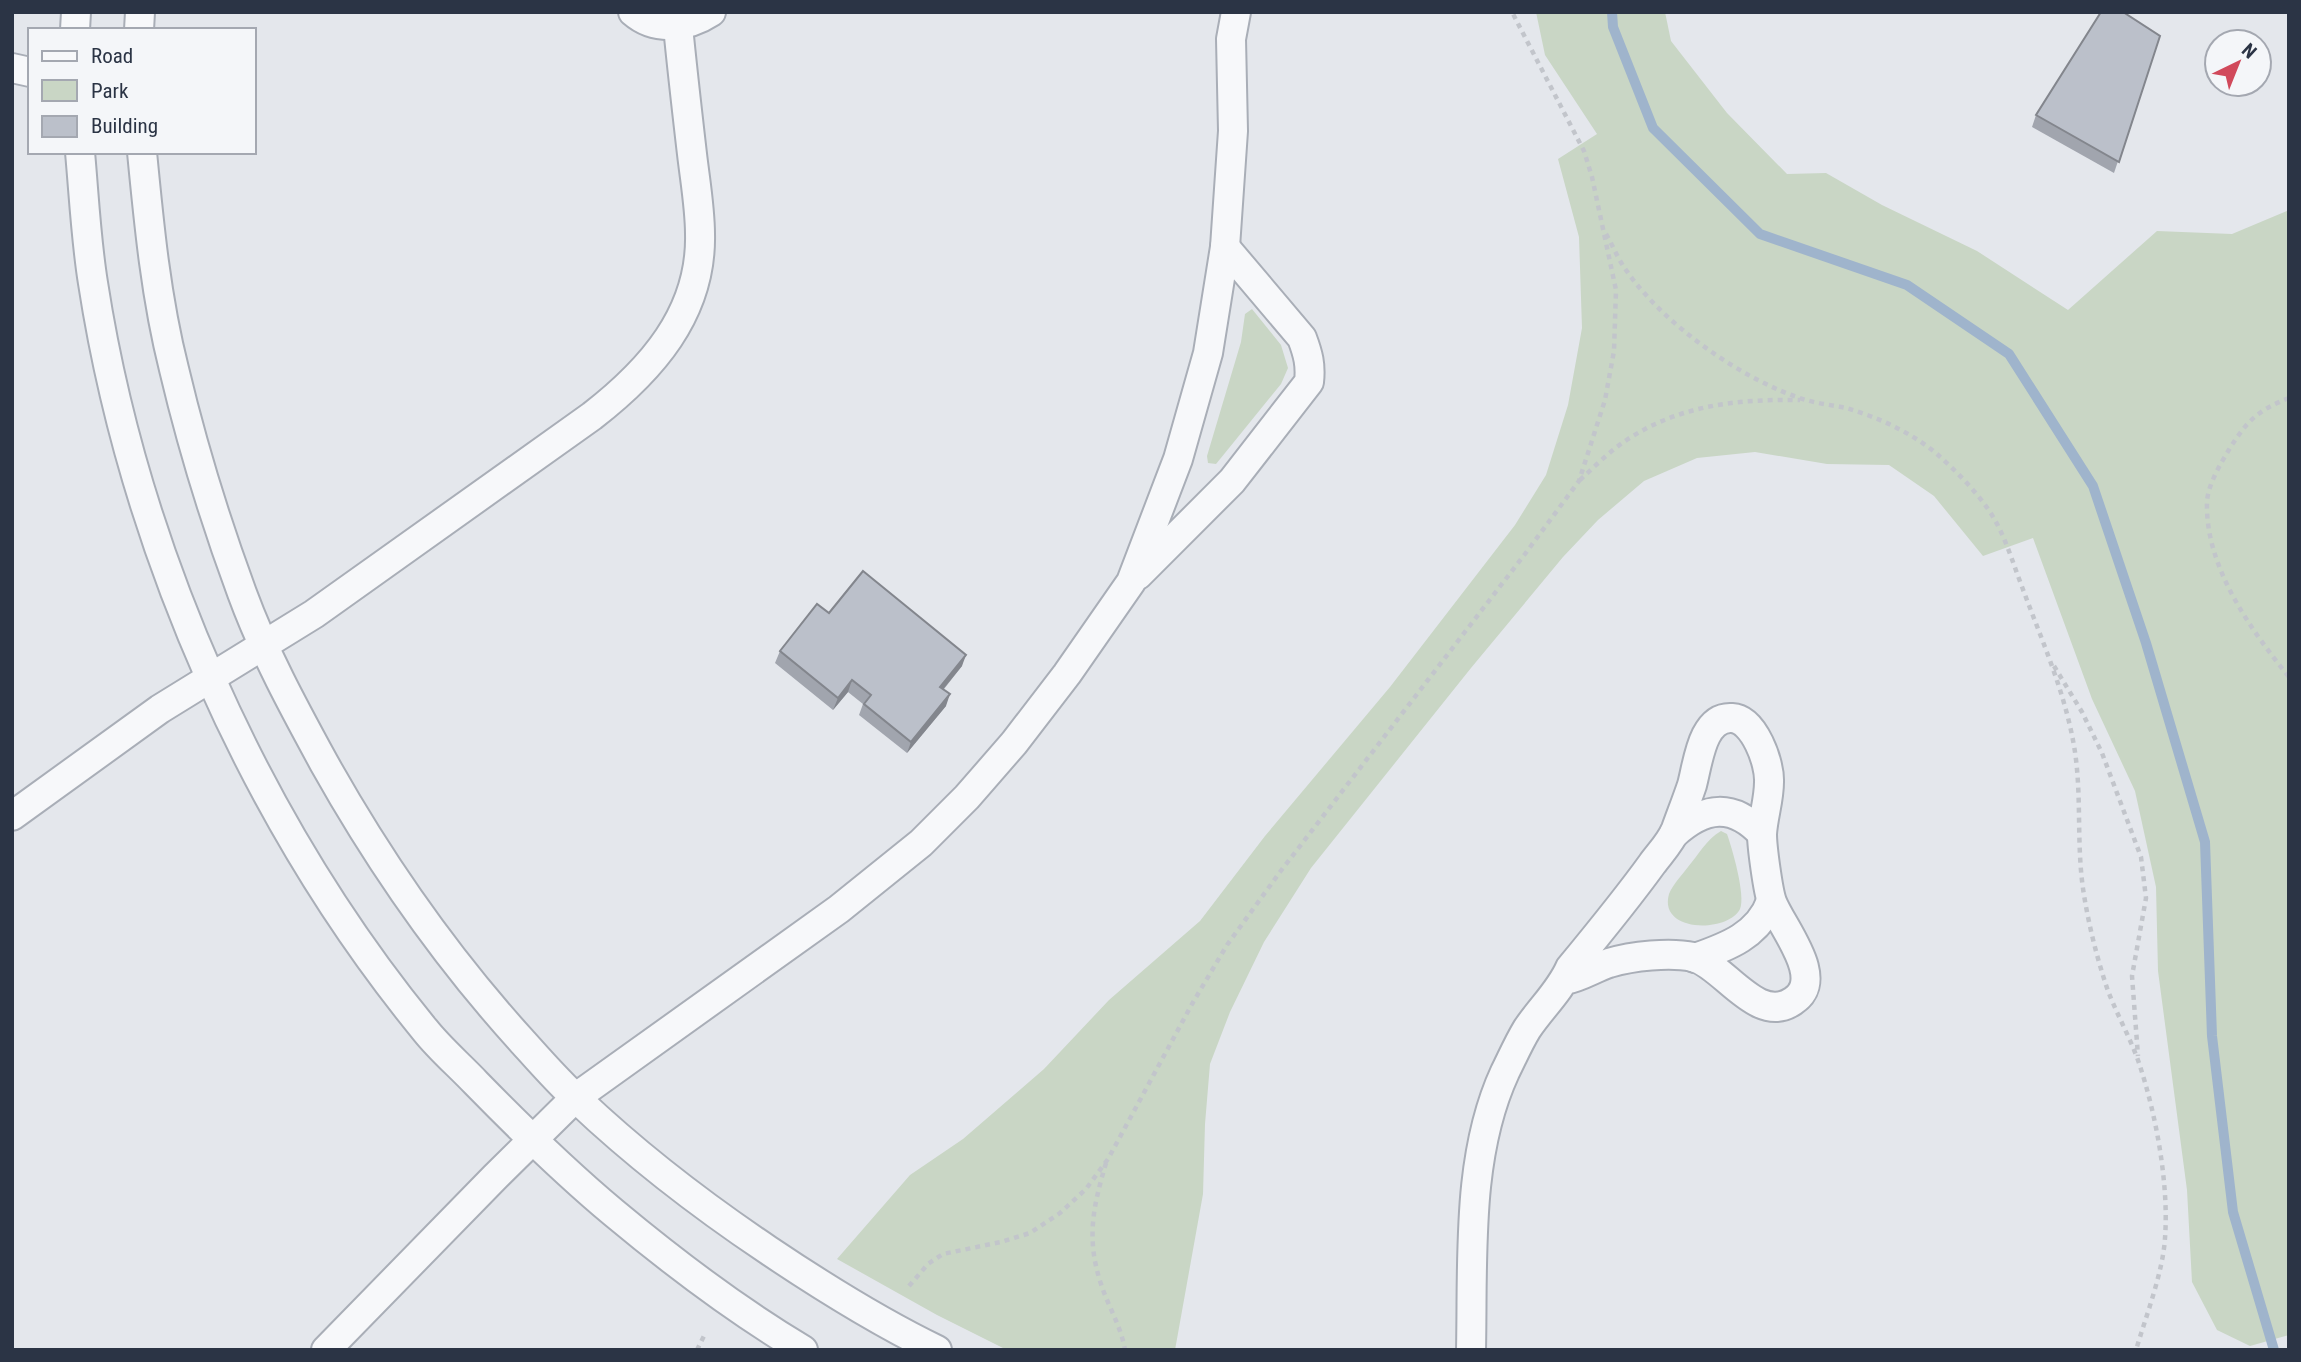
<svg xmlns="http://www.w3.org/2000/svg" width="2301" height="1362" font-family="'Roboto Condensed',sans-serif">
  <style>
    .green { fill: #c9d6c5 }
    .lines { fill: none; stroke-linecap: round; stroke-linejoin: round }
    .stream { stroke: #9fb4cc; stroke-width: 10 }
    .minor-casing { stroke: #a9aeb7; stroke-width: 32 }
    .path { stroke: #c2c5cb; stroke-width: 4.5; stroke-dasharray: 5 5; stroke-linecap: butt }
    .minor { stroke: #f7f8fa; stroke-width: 28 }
    .wall { fill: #a1a5ae }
    .shaded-wall { fill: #83868d }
    .building { fill: #bbc0ca; stroke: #83868d; stroke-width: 2 }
  </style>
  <rect width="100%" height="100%" fill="#e4e7ec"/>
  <g class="green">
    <polygon points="1536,12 1665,12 1671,41 1727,113 1787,174 1826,173 1882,205 1977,251 2068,310 2157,231 2232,234 2289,210 2289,1335 2250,1346 2217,1330 2192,1282 2187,1190 2158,971 2156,887 2135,791 2092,699 2033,538 1983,556 1934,496 1889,465 1827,464 1755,452 1697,458 1644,481 1598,520 1563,557 1471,668 1311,868 1264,942 1230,1012 1210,1064 1205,1124 1203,1194 1175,1350 1007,1350 937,1315 837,1259 910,1175 963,1139 1044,1069 1109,1000 1200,921 1265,836 1390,687 1515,525 1546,475 1568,405 1582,328 1579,237 1558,159 1597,134 1545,55"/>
    <polygon points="1252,309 1281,345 1288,368 1281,384 1225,453 1216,464 1208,463 1207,456 1241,342 1245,314"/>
    <path d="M1721,831L1727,834C1732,848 1746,896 1740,909C1728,933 1658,933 1669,894C1673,884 1682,875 1688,867C1699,854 1706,840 1721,831Z"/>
  </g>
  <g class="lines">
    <polyline class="stream" points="1612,12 1613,27 1653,128 1760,234 1907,285 2009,354 2093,486 2146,643 2205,842 2212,1036 2233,1212 2274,1350"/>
    <g class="minor-casing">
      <g id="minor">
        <path d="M633,12C656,32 688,27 711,12"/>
        <polyline points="75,30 76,12"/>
        <polyline points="139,30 140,12"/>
        <polyline points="12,68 30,72"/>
        <path d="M80,152C84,196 86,240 93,283C134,548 255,823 425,1030C440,1049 459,1065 476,1083C520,1128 565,1172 614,1213C674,1263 736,1310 803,1350"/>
        <path d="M142,152C149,225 156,298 174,369C192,445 215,520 242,593C264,653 294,708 324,763C380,863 444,955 521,1040C539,1060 558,1082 578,1100C636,1155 701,1205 768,1250C823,1287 877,1321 937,1350"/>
        <path d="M1138,575L1232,481L1309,382C1311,365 1308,354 1302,338L1225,247"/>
        <path d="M12,816L160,709L314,614L592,416C650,371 702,314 700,234C700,208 695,180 692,154C687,111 682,68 678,26"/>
        <path d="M1674,834C1705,806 1733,803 1762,834"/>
        <path d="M1695,958C1727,947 1759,935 1771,901"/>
        <polyline points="326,1350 495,1177 575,1098 839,909 921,843 967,797 1014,743 1067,674 1131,582 1178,459 1208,353 1225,247 1233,131 1231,39 1236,12"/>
        <path d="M1471,1350C1473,1259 1466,1156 1505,1072C1512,1058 1519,1042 1527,1029C1541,1008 1560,991 1570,968C1598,934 1626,900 1652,864C1660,853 1671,842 1676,829C1681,815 1687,800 1692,785C1698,763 1702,716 1732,718C1754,719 1770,763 1769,782C1769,800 1763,817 1762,834C1762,847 1768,891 1772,902C1782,928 1827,979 1793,1001C1757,1026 1723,964 1693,957C1670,952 1632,956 1609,963C1594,968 1581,977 1565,980"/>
      </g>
    </g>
    <g class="path">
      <path d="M1606,234C1613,246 1618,259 1626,270C1663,324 1743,381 1806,400C1819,404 1833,405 1846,408C1878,417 1912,433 1937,454C1955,470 1974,489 1988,509C2004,532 2011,558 2021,584C2041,639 2066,693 2075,752C2082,800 2076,847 2084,895C2089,926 2097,958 2107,988C2116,1013 2130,1037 2139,1063C2156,1114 2169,1184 2165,1238C2163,1272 2146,1316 2136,1350"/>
      <path d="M2289,398C2258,410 2247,421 2230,448C2221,463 2208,484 2207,502C2205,566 2250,629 2289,677"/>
      <path d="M1580,480C1594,467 1609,452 1625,441C1679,405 1737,399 1800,400"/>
      <polyline points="2054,666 2082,712 2102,753 2141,857 2146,898 2132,976 2138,1056"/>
      <path d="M1106,1163C1093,1207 1086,1239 1101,1284C1108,1306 1121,1326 1125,1350"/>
      <polyline points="909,1286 928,1264 943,1254 1001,1242 1030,1233 1060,1213 1086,1189 1108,1159 1192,1004 1227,945 1280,872 1525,554 1579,481 1605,400 1614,351 1616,290 1592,177 1584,151 1512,12"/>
      <polyline points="697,1350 705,1334"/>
    </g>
    <use href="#minor" class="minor"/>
  </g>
  <g class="wall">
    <polygon points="2160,36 2114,173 2032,127 2036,115"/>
    <polygon points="829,613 962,666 944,689 946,706 907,753 859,715 863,704 848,692 833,710 775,663 780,651"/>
  </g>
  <g class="shaded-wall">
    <polygon points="966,655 962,666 936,698 940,687"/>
    <polygon points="852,680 848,692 833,710 838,698"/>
    <polygon points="950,694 946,706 907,753 911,742"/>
  </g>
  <g class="building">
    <polygon points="2101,12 2123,12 2160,36 2119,162 2036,115"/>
    <polygon points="863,571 966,655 940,687 950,694 911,742 864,704 871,695 852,680 838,698 780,651 817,604 829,613"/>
  </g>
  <rect width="2301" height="1362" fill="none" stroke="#2b3445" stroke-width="28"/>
  <rect x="28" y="28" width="228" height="126" fill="#f4f6f9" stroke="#a4a8b1" stroke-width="2"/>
  <rect x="42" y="51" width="35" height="10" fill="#f7f8fa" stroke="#a4a8b1" stroke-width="2"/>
  <text x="91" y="63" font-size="21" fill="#2b3445">Road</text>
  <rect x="42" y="80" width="35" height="21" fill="#c9d6c5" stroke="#a4a8b1" stroke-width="2"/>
  <text x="91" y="98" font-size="21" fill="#2b3445">Park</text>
  <rect x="42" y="116" width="35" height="21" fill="#bbc0ca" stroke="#a4a8b1" stroke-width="2"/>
  <text x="91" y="133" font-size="21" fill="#2b3445">Building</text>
  <g transform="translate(2238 63) rotate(43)"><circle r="33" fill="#f4f6f9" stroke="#a4a8b1" stroke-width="2"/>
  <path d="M0-5L12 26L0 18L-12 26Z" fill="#d1495b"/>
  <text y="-10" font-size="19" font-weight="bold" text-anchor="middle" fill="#2b3445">N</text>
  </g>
</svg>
